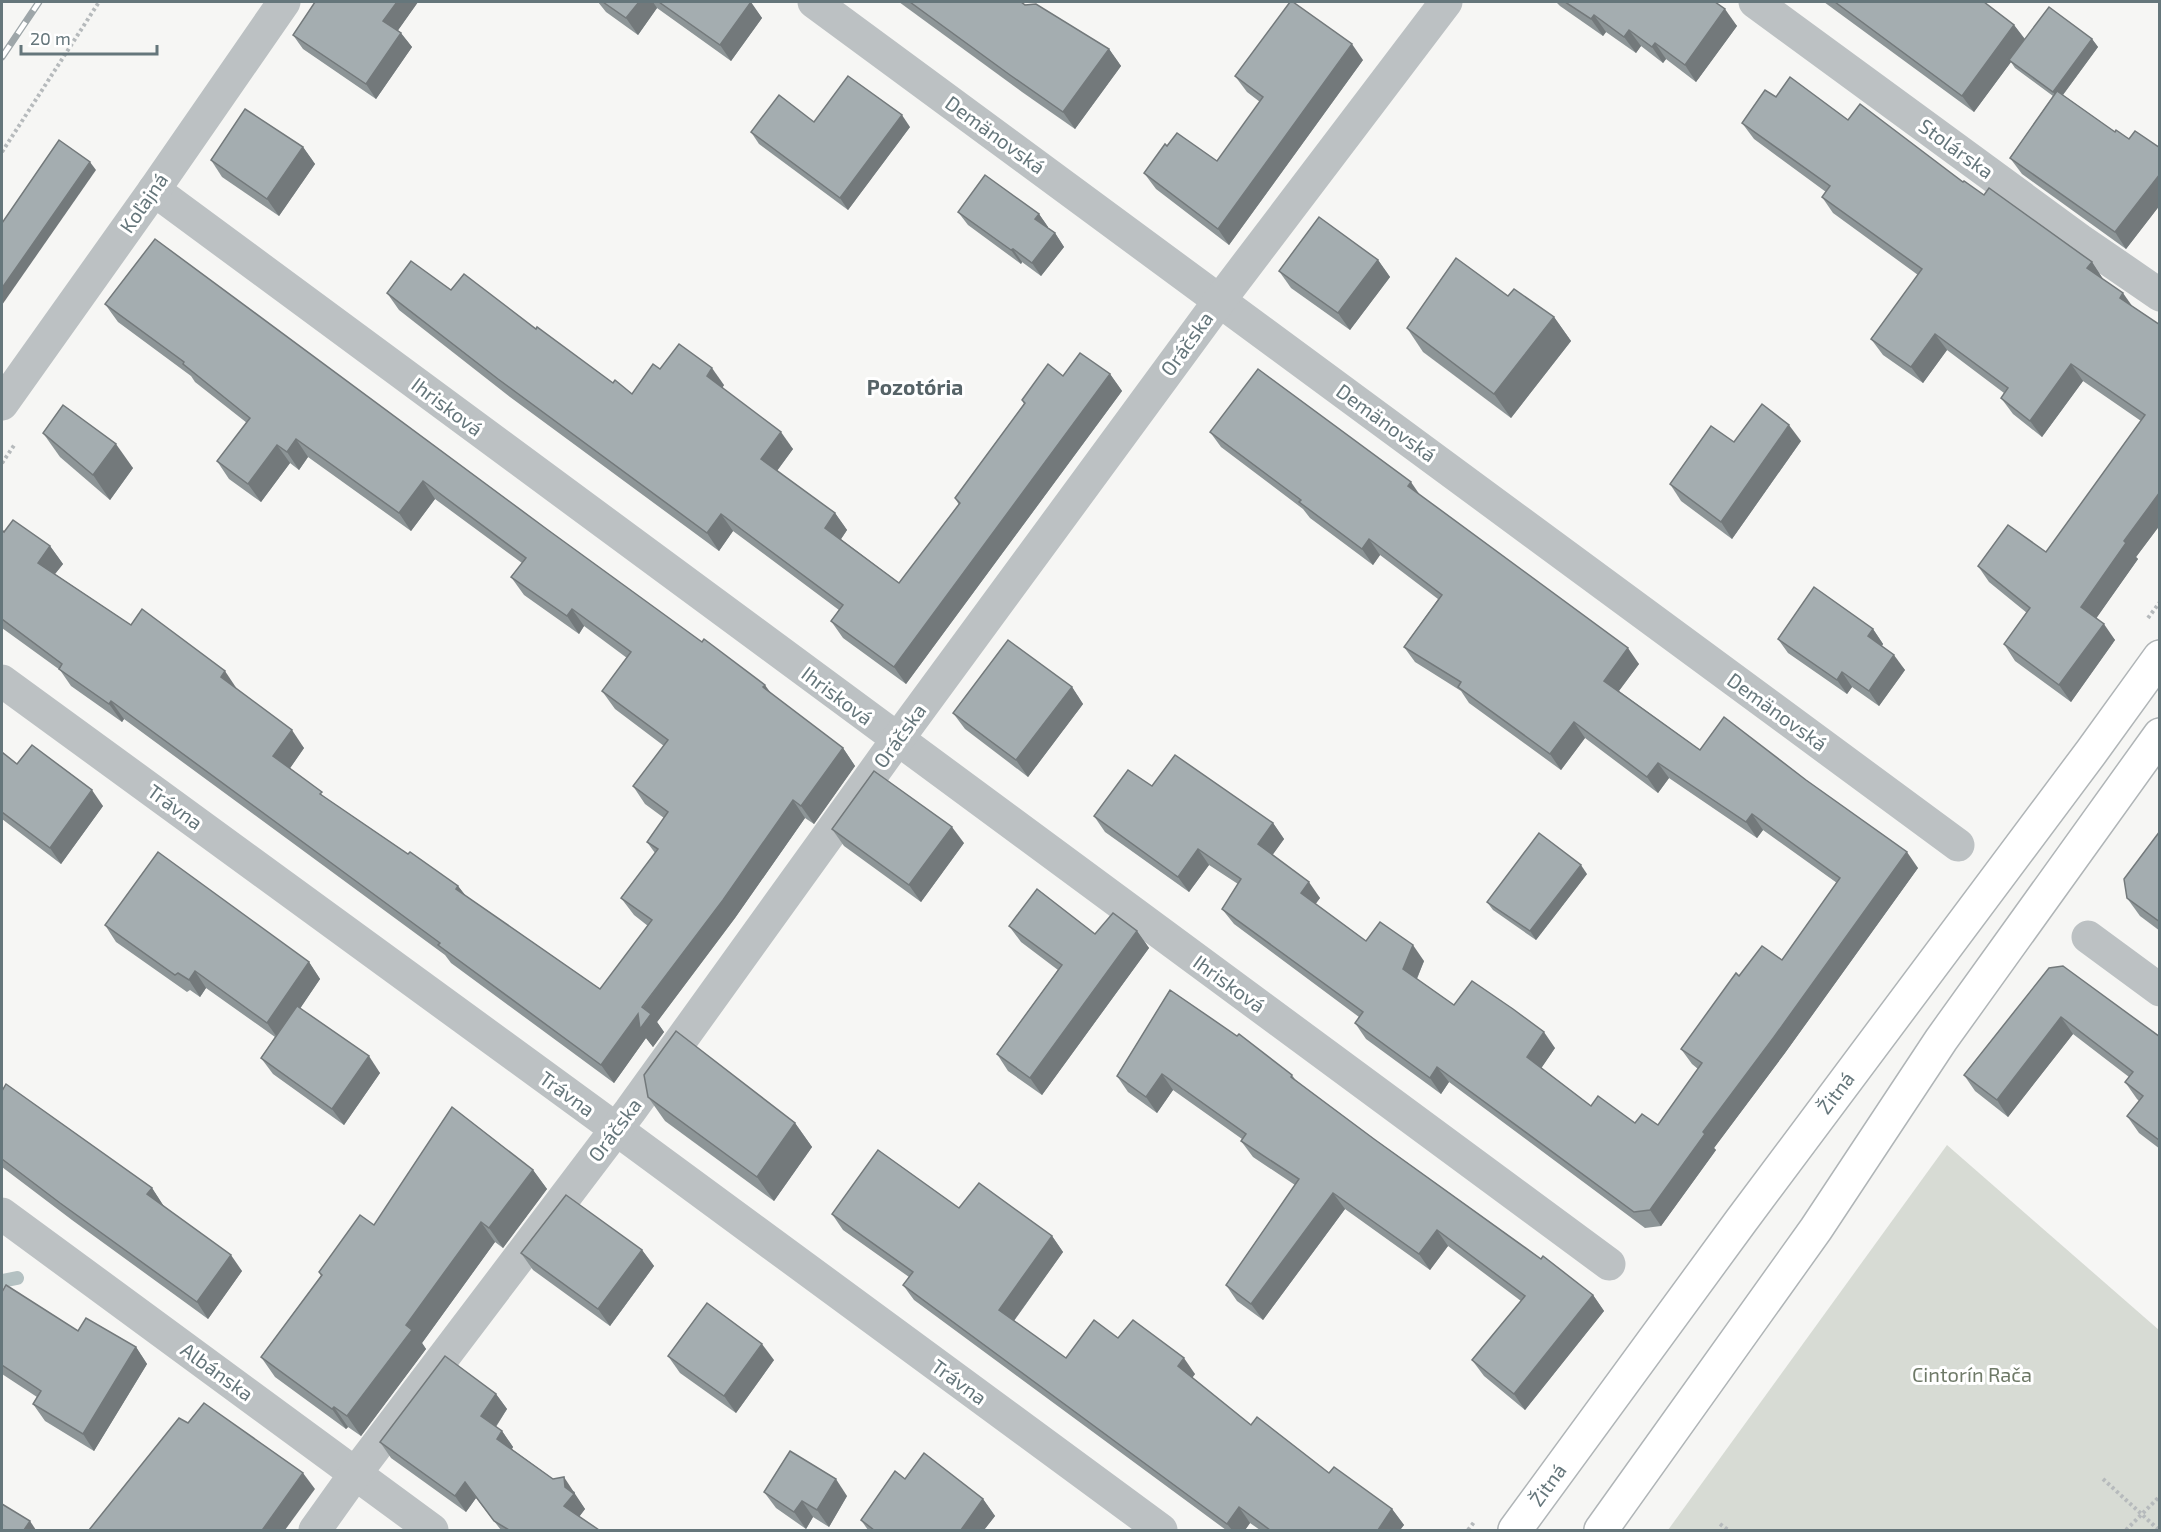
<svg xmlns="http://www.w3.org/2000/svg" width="2161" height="1532" font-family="'Exo 2',sans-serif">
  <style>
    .green { fill: #d7dbd4 }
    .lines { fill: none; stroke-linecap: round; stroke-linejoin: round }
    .stream { stroke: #b4c1c2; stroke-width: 14 }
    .major-casing { stroke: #b0b5b7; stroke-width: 36 }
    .path { stroke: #b6babc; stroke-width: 4; stroke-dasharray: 3 3; stroke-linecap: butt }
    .minor { stroke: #bcc1c3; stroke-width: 33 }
    .major { stroke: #fff; stroke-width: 33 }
    .rail-casing { stroke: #9ea6a9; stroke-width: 7 }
    .rail { stroke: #fff; stroke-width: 4.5; stroke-dasharray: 14; stroke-linecap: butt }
    .wall { fill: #8d9597 }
    .shaded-wall { fill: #73797b }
    .building { fill: #a4adb0; stroke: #73797b; stroke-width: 1.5 }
    .labels { text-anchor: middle; stroke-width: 6; stroke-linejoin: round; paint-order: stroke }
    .street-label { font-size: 20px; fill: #65767b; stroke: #fff }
    .park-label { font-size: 20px; fill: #6e7967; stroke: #fff }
    .neighbourhood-label { font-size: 21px; font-weight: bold; fill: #566367; stroke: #fff }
  </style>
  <rect width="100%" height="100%" fill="#f6f6f4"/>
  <polygon class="green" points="1947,1145 2159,1330 2159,1530 1668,1530"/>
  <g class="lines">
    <polyline class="stream" points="2,1281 17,1278"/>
    <g class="major-casing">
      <g id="major">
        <polyline points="1515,1530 1741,1221 2092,751 2160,657"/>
        <polyline points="1601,1530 1816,1229 1941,1040 2160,735"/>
      </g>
    </g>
    <g class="path">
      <polyline points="2,152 99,2"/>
      <polyline points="2,463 15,444"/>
      <polyline points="2148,618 2160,602"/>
      <polyline points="2103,1479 2159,1530"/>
      <polyline points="1720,1524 1728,1530"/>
      <polyline points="1468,1530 1475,1521"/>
      <polyline points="2126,1530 2160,1496"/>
    </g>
    <g class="minor">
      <polyline points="814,2 1958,845"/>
      <polyline points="1755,2 2080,240 2160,295"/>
      <polyline points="154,190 1609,1264"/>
      <polyline points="2,404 154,190 284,2"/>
      <polyline points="2,681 616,1129 1161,1530"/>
      <polyline points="2088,937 2160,990"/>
      <polyline points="2,1214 432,1530"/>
      <polyline points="315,1530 355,1474 630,1111 897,740 1220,300 1446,2"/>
    </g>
    <use href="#major" class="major"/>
    <g class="rail-casing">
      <polyline id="rail" points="2,57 39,2"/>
    </g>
    <use href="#rail" class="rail"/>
  </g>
  <g class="wall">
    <polygon points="418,2 398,30 412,47 376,99 303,49 293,35"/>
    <polygon points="598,2 750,2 762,18 731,61 657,8 638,35 606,12"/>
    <polygon points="899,2 1021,2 1109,49 1121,66 1075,129 1022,92"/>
    <polygon points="1556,2 1715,2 1737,26 1696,82 1666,59 1663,63 1641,46 1636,53 1606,32 1603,36 1560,6"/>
    <polygon points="1824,2 1984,2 2014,25 2025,39 2092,39 2098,47 2063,95 2115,132 2129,139 2160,148 2160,205 2126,249 2022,174 2010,158 2053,96 2015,68 2011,62 1974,112"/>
    <polygon points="1363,60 1229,245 1156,189 1144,173 1167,146 1217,161 1260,102 1247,92 1235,76"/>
    <polygon points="1776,97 1848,120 1963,182 2092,262 2103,279 2132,306 2160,325 2160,525 2136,557 2138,559 2096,618 2115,640 2071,702 2015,661 2004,644 2027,613 1989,582 1978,566 2046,552 2141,421 2083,381 2042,437 2013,414 2001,398 2004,393 1947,350 1923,383 1883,355 1871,339 1918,275 1833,213 1822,197 1826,192 1754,139 1742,123"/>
    <polygon points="814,122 910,127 848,210 759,144 751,132"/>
    <polygon points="303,147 315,164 279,216 222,177 211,160"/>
    <polygon points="958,212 1039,214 1048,227 1048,228 1055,233 1064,247 1041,276 1022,262 1021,264 968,225"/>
    <polygon points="1378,260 1390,277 1350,330 1291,288 1279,271"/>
    <polygon points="451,290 536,329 613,383 632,394 660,369 724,385 722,388 793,449 777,471 835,513 847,530 841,539 899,583 959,505 955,498 1024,404 1022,400 1063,376 1110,374 1122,391 906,684 843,638 831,621 839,610 733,531 719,551 510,397 399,310 387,293"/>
    <polygon points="1508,296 1554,317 1571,341 1511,418 1423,352 1407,328"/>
    <polygon points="105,304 548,530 771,694 843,748 855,766 814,824 805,818 735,918 657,1022 664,1032 653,1047 646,1038 614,1083 451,963 445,955 124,719 122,722 71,686 60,670 2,628 2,530 4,532 50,546 63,564 55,574 131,625 237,689 304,748 290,768 327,799 408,854 458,886 466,896 600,989 648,926 634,915 621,898 655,853 647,842 664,818 645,804 633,786 664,746 615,709 602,691 627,658 584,626 579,634 524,595 511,577 522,563 435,499 411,531 308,457 299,470 290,463 261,502 229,479 217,461 247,423 195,382 191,376 118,322"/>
    <polygon points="1210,432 1421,496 1639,664 1619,691 1700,750 1918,868 1785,1053 1714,1148 1716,1150 1661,1226 1645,1228 1449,1082 1441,1094 1366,1039 1355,1023 1359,1017 1234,924 1222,909 1238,884 1209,865 1189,892 1105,832 1094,816 1152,786 1273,823 1284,839 1272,855 1320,898 1315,904 1366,941 1424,961 1417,979 1454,1005 1555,1048 1541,1068 1591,1106 1635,1123 1658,1125 1698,1069 1692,1064 1681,1049 1739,976 1782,960 1837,883 1763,830 1757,838 1669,778 1658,793 1585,738 1561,770 1469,703 1461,691 1415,662 1404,647 1438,599 1380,555 1373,565 1310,518 1303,509 1221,447"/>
    <polygon points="43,433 133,468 110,500 60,457"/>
    <polygon points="1801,441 1732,539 1681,501 1670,484 1734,442"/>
    <polygon points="1873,629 1883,644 1882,646 1905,670 1879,706 1852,687 1847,694 1788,653 1778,639"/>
    <polygon points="1072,687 1083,704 1028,777 965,729 953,713"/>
    <polygon points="2,755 17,764 103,806 61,864 2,819"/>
    <polygon points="832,829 964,843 921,902 844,846"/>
    <polygon points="2160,831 2160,931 2140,916 2127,898"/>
    <polygon points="1587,874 1536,940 1493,910 1487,902"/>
    <polygon points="105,925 309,962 320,979 300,1008 380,1073 344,1125 273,1074 261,1058 275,1037 206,988 200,997 190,990 187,992 116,942"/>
    <polygon points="1009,926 1095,934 1137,931 1149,948 1042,1095 1008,1071 997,1054 1058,970 1021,942"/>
    <polygon points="2049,968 2160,1037 2160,1149 2139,1133 2127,1116 2139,1101 2137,1099 2125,1082 2129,1077 2073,1034 2008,1117 1975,1091 1964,1075"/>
    <polygon points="1170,990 1292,1075 1297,1082 1374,1139 1541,1259 1593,1295 1604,1311 1525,1410 1484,1376 1472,1360 1521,1301 1448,1246 1430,1270 1345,1209 1263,1320 1237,1301 1226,1285 1295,1185 1253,1157 1241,1141 1242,1139 1173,1090 1157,1113 1128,1092 1117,1076"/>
    <polygon points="2,1091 152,1188 163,1205 242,1271 208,1319 72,1220 2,1167"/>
    <polygon points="648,1097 795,1123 812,1147 774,1201 665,1121"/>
    <polygon points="533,1170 547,1189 503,1248 495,1242 422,1343 426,1349 361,1436 348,1427 346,1429 275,1377 261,1357 321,1276 319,1272 374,1225"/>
    <polygon points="959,1208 1052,1236 1063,1252 1014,1321 1066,1358 1118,1338 1195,1374 1192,1378 1251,1425 1329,1473 1392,1509 1404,1525 1400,1530 1260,1530 1250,1523 1245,1530 1226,1530 914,1300 903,1285 909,1277 843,1230 832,1214"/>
    <polygon points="642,1250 654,1266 610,1326 533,1270 521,1253"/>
    <polygon points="2,1292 78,1331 136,1347 147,1364 94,1451 45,1421 33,1404 37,1397 2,1374"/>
    <polygon points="668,1356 774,1360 736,1413 680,1373"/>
    <polygon points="496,1394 507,1409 496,1427 502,1431 513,1447 512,1449 553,1479 575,1492 575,1495 585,1509 579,1517 599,1530 501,1530 476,1498 466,1512 391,1458 380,1442"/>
    <polygon points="905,1479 983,1499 995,1516 984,1530 868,1530 861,1520"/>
    <polygon points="764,1492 847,1496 829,1527 813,1517 806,1529 776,1508"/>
  </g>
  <g class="shaded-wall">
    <polygon points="397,2 418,2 394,36 383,21"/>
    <polygon points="639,2 653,2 657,8 638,35 626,18"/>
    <polygon points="751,2 762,18 731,61 720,45"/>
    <polygon points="1725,9 1737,26 1696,82 1685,65"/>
    <polygon points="1594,15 1606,32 1603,36 1591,19"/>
    <polygon points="2014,25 2026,41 2009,60 2011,62 1974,112 1962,96"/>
    <polygon points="1629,30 1641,46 1636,53 1624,37"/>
    <polygon points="401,33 412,47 376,99 366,84"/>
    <polygon points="2092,39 2098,47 2059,100 2053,92"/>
    <polygon points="1655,43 1666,59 1663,63 1652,47"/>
    <polygon points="1352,44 1363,60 1229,245 1218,229"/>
    <polygon points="1109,49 1121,66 1075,129 1063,112"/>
    <polygon points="902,115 910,127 848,210 840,198"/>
    <polygon points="303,147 315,164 279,216 267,199"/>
    <polygon points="90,162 96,170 2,305 2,288"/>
    <polygon points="2160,174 2160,205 2126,249 2115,232"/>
    <polygon points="1039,214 1048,227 1045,232 1035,219"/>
    <polygon points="1055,233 1064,247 1041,276 1032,263"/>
    <polygon points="1013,249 1022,262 1021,264 1011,250"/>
    <polygon points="1378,260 1390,277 1350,330 1338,313"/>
    <polygon points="2092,262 2103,279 2087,268"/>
    <polygon points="2123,293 2135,310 2120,298"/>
    <polygon points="1554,317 1571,341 1511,418 1494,394"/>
    <polygon points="1935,334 1947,350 1923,383 1911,367"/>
    <polygon points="2071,364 2083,381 2042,437 2030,421"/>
    <polygon points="712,368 724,385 719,393 707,376"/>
    <polygon points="1110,374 1122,391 906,684 894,667"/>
    <polygon points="1789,425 1801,441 1732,539 1721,522"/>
    <polygon points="781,432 793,449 773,476 761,459"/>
    <polygon points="296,439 308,457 299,470 287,452"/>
    <polygon points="116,444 133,468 110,500 93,475"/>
    <polygon points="277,445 290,463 261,502 248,484"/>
    <polygon points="423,481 435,499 411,531 399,513"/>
    <polygon points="1411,482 1422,498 1408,486"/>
    <polygon points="2160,492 2160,525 2136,557 2138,559 2093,623 2081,607 2124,541"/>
    <polygon points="835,513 847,530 837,545 825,528"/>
    <polygon points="721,514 733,531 719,551 707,533"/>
    <polygon points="1369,539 1380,555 1373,565 1362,549"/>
    <polygon points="50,546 63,564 50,580 38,563"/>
    <polygon points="572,609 584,626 579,634 567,616"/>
    <polygon points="2104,624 2115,640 2071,702 2059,685"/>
    <polygon points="1873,629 1883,644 1878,651 1868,636"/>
    <polygon points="1628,648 1639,664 1615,696 1604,681"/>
    <polygon points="1894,655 1905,670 1879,706 1869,691"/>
    <polygon points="225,671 237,689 221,677"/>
    <polygon points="1842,672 1852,687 1847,694 1837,680"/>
    <polygon points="765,685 778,703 763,687"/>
    <polygon points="1072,687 1083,704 1028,777 1016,760"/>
    <polygon points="111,701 124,719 122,722 109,704"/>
    <polygon points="1574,722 1585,738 1561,770 1550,754"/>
    <polygon points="292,730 304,748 286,774 273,756"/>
    <polygon points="843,748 855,766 814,824 801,806"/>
    <polygon points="1658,763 1669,778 1658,793 1647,777"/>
    <polygon points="92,790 103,806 61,864 50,848"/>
    <polygon points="793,800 805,818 735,918 657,1022 664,1032 653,1047 646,1038 614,1083 601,1065"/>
    <polygon points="1752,814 1763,830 1757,838 1746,822"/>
    <polygon points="1273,823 1284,839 1269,860 1258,844"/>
    <polygon points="952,827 964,843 921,902 909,885"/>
    <polygon points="1198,849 1209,865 1189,892 1178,877"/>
    <polygon points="1907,852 1918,868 1785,1053 1714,1148 1716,1150 1661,1226 1650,1210 1703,1132"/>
    <polygon points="1581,865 1587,874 1536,940 1530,931"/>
    <polygon points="1309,882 1320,898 1312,909 1301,893"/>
    <polygon points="458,886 471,903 456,889"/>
    <polygon points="1137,931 1149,948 1042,1095 1030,1078"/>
    <polygon points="1413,945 1424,961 1414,985 1403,969"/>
    <polygon points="309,962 320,979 279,1040 267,1023"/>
    <polygon points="195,971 206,988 200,997 189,980"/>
    <polygon points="2061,1017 2073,1034 2008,1117 1997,1100"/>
    <polygon points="1544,1032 1555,1048 1538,1073 1527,1057"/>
    <polygon points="369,1056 380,1073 344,1125 332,1109"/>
    <polygon points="1437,1067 1449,1082 1441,1094 1430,1078"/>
    <polygon points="1162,1074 1173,1090 1157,1113 1146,1097"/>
    <polygon points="795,1123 812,1147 774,1201 757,1177"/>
    <polygon points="533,1170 547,1189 503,1248 489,1228"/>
    <polygon points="152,1188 163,1205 159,1211 147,1194"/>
    <polygon points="1333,1193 1345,1209 1263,1320 1251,1304"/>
    <polygon points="481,1222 495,1242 422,1343 426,1349 361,1436 347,1416 406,1325"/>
    <polygon points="1437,1230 1448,1246 1430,1270 1419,1254"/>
    <polygon points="1052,1236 1063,1252 1010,1326 999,1310"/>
    <polygon points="642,1250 654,1266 610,1326 598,1309"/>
    <polygon points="231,1255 242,1271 208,1319 197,1302"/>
    <polygon points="1593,1295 1604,1311 1525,1410 1514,1394"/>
    <polygon points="762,1344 774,1360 736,1413 724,1396"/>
    <polygon points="136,1347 147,1364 94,1451 83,1434"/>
    <polygon points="1184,1358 1195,1374 1189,1382 1178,1366"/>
    <polygon points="496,1394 507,1409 492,1432 481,1416"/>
    <polygon points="334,1407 348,1427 346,1429 332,1409"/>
    <polygon points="502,1431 513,1447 508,1455 497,1439"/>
    <polygon points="303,1473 315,1489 285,1530 264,1530 263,1529"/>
    <polygon points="564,1477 585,1509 575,1522 564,1506 565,1487"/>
    <polygon points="836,1479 847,1496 829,1527 817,1510"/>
    <polygon points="465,1482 476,1498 466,1512 455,1496"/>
    <polygon points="983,1499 995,1516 984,1530 961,1530"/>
    <polygon points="802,1501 813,1517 806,1529 794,1512"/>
    <polygon points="1239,1507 1250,1523 1245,1530 1232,1530 1227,1524"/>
    <polygon points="1392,1509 1404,1525 1400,1530 1378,1530"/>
    <polygon points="30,1521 36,1530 24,1530"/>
  </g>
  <g class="building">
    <polygon points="315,2 397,2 383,21 401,33 366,84 293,35"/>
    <polygon points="603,2 639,2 626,18"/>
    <polygon points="659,2 751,2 720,45"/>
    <polygon points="910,2 1021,2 1025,5 1036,4 1109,49 1063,112 1010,75"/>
    <polygon points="1290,2 1293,2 1352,44 1218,229 1144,173 1165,144 1167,146 1177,133 1217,161 1263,97 1235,76"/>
    <polygon points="1565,2 1715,2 1725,9 1685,65 1655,43 1652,47 1629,30 1624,37 1594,15 1591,19"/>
    <polygon points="1835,2 1984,2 2014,25 1962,96"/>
    <polygon points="2049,7 2092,39 2053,92 2009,60"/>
    <polygon points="848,76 902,115 840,198 751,132 779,95 814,122"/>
    <polygon points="1790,77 1848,120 1860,104 1963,182 1964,181 1984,195 1989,188 2092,262 2087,268 2123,293 2120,298 2160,325 2160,492 2124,541 2126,543 2081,607 2104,624 2059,685 2004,644 2030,608 1978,566 2008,525 2046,552 2145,415 2071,364 2030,421 2001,398 2008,388 1935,334 1911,367 1871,339 1922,269 1822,197 1830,186 1742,123 1765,90 1776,97"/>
    <polygon points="2057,91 2115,132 2116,130 2129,139 2135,131 2160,148 2160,174 2115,232 2010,158"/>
    <polygon points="245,109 303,147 267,199 211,160"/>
    <polygon points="59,140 90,162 2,288 2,223"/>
    <polygon points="985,175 1039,214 1035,219 1055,233 1032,263 1013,249 1011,250 958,212"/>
    <polygon points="1319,217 1378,260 1338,313 1279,271"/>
    <polygon points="155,239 548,530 702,642 704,639 765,685 763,687 843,748 801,806 793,800 723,900 642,1007 651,1014 640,1029 638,1014 601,1065 438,945 440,943 111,701 109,704 59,669 62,664 2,619 2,530 4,532 13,520 50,546 38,563 131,625 142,609 225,671 221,677 292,730 273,756 322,792 320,794 408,854 410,852 458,886 456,889 600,989 652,920 621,898 658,849 647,842 668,812 633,786 668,740 602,691 631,652 572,609 567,616 511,577 526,558 423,481 399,513 296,439 287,452 277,445 248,484 217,461 250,418 183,364 184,362 105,304"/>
    <polygon points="1456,258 1508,296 1514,289 1554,317 1494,394 1407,328"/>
    <polygon points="411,261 451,290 464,274 536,329 537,327 613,383 615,380 632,394 653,364 660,369 679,344 712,368 707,376 781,432 761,459 835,513 825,528 899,583 960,503 955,498 1025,403 1022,400 1048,364 1063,376 1080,353 1110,374 894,667 831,621 843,605 721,514 707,533 498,379 387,293"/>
    <polygon points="1258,369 1411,482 1408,486 1628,648 1604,681 1700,750 1724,717 1806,780 1907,852 1774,1037 1703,1132 1705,1134 1650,1210 1634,1212 1437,1067 1430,1078 1355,1023 1363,1012 1222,909 1241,879 1198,849 1178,877 1094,816 1128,770 1152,786 1175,755 1273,823 1258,844 1309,882 1301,893 1366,941 1380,922 1413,945 1403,969 1454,1005 1472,981 1513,1009 1544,1032 1527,1057 1591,1106 1598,1096 1635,1123 1642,1114 1658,1125 1702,1063 1681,1049 1736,973 1739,976 1762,946 1782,960 1840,878 1752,814 1746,822 1658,763 1647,777 1574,722 1550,754 1458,687 1461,682 1404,647 1442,595 1369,539 1362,549 1299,502 1301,500 1210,432"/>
    <polygon points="1762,404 1789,425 1721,522 1670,484 1711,426 1734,442"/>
    <polygon points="63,405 116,444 93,475 43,433"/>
    <polygon points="1814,587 1873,629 1868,636 1894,655 1869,691 1842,672 1837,680 1778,639"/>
    <polygon points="1008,640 1072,687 1016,760 953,713"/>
    <polygon points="32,745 92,790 50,848 2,812 2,755 3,753 17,764"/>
    <polygon points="874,771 952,827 909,885 832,829"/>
    <polygon points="2160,831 2160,922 2127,898 2124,879"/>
    <polygon points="1539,833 1581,865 1530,931 1487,902"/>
    <polygon points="158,852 309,962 267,1023 195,971 189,980 178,973 175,975 105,925"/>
    <polygon points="1037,889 1095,934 1113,913 1137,931 1030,1078 997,1054 1062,965 1009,926"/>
    <polygon points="2063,966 2160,1037 2160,1139 2159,1140 2127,1116 2143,1096 2125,1082 2133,1072 2061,1017 1997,1100 1964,1075 2049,968"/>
    <polygon points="1170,990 1237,1036 1239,1034 1292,1075 1291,1077 1374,1139 1541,1259 1543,1256 1593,1295 1514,1394 1472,1360 1525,1296 1437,1230 1419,1254 1333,1193 1251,1304 1226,1285 1299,1179 1241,1141 1246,1134 1162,1074 1146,1097 1117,1076"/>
    <polygon points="297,1006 369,1056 332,1109 261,1058"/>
    <polygon points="676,1031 795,1123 757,1177 648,1097 644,1075"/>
    <polygon points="6,1084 152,1188 147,1194 231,1255 197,1302 60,1203 2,1159 2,1091"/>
    <polygon points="452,1107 533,1170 489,1228 481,1222 406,1325 412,1330 347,1416 334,1407 332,1409 261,1357 322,1275 319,1272 360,1215 374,1225"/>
    <polygon points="878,1150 959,1208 979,1183 1052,1236 999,1310 1066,1358 1094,1320 1118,1338 1133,1320 1184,1358 1178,1366 1251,1425 1257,1417 1329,1473 1334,1467 1392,1509 1378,1530 1270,1530 1239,1507 1227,1524 903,1285 913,1272 832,1214"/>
    <polygon points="566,1195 642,1250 598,1309 521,1253"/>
    <polygon points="6,1285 78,1331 86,1318 136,1347 83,1434 33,1404 41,1391 2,1365 2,1292"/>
    <polygon points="707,1303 762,1344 724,1396 668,1356"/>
    <polygon points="445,1356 496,1394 481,1416 502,1431 497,1439 553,1479 564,1477 565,1487 574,1494 564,1506 599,1530 509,1530 494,1521 465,1482 455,1496 380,1442"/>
    <polygon points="204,1403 303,1473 263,1529 265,1530 89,1530 179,1418 188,1423"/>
    <polygon points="790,1451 836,1479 817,1510 802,1501 794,1512 764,1492"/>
    <polygon points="924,1453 983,1499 961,1530 874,1530 861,1520 895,1471 905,1479"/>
    <polygon points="2,1504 30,1521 24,1530 2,1530"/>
  </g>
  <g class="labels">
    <g class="street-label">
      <text transform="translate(995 135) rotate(36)" y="7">Demänovská</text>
      <text transform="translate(1956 149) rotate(36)" y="7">Stolárska</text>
      <text transform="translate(144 203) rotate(-55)" y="7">Koľajná</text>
      <text transform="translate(1187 344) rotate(-54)" y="7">Oráčska</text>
      <text transform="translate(447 407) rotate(37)" y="7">Ihrisková</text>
      <text transform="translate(1386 423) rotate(36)" y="7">Demänovská</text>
      <text transform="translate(837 696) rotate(37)" y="7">Ihrisková</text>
      <text transform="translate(1777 712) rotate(36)" y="7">Demänovská</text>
      <text transform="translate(900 736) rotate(-54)" y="7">Oráčska</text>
      <text transform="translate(175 807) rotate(36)" y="7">Trávna</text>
      <text transform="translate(1229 984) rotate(36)" y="7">Ihrisková</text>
      <text transform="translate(1836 1093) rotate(-53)" y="7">Žitná</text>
      <text transform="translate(567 1094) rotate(36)" y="7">Trávna</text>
      <text transform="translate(615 1130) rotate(-53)" y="7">Oráčska</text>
      <text transform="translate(217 1372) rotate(36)" y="7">Albánska</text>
      <text transform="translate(959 1382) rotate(36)" y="7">Trávna</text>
      <text transform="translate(1548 1485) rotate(-54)" y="7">Žitná</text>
    </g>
    <g class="park-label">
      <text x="1972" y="1382">Cintorín Rača</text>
    </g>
    <g class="neighbourhood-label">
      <text x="915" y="395">Pozotória</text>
    </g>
  </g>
  <rect width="2161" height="1532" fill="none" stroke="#65767b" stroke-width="6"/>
  <path d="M21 45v9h136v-9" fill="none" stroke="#65767b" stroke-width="3"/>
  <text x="30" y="45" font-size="18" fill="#65767b" stroke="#ffffff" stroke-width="4.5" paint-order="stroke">20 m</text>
</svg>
